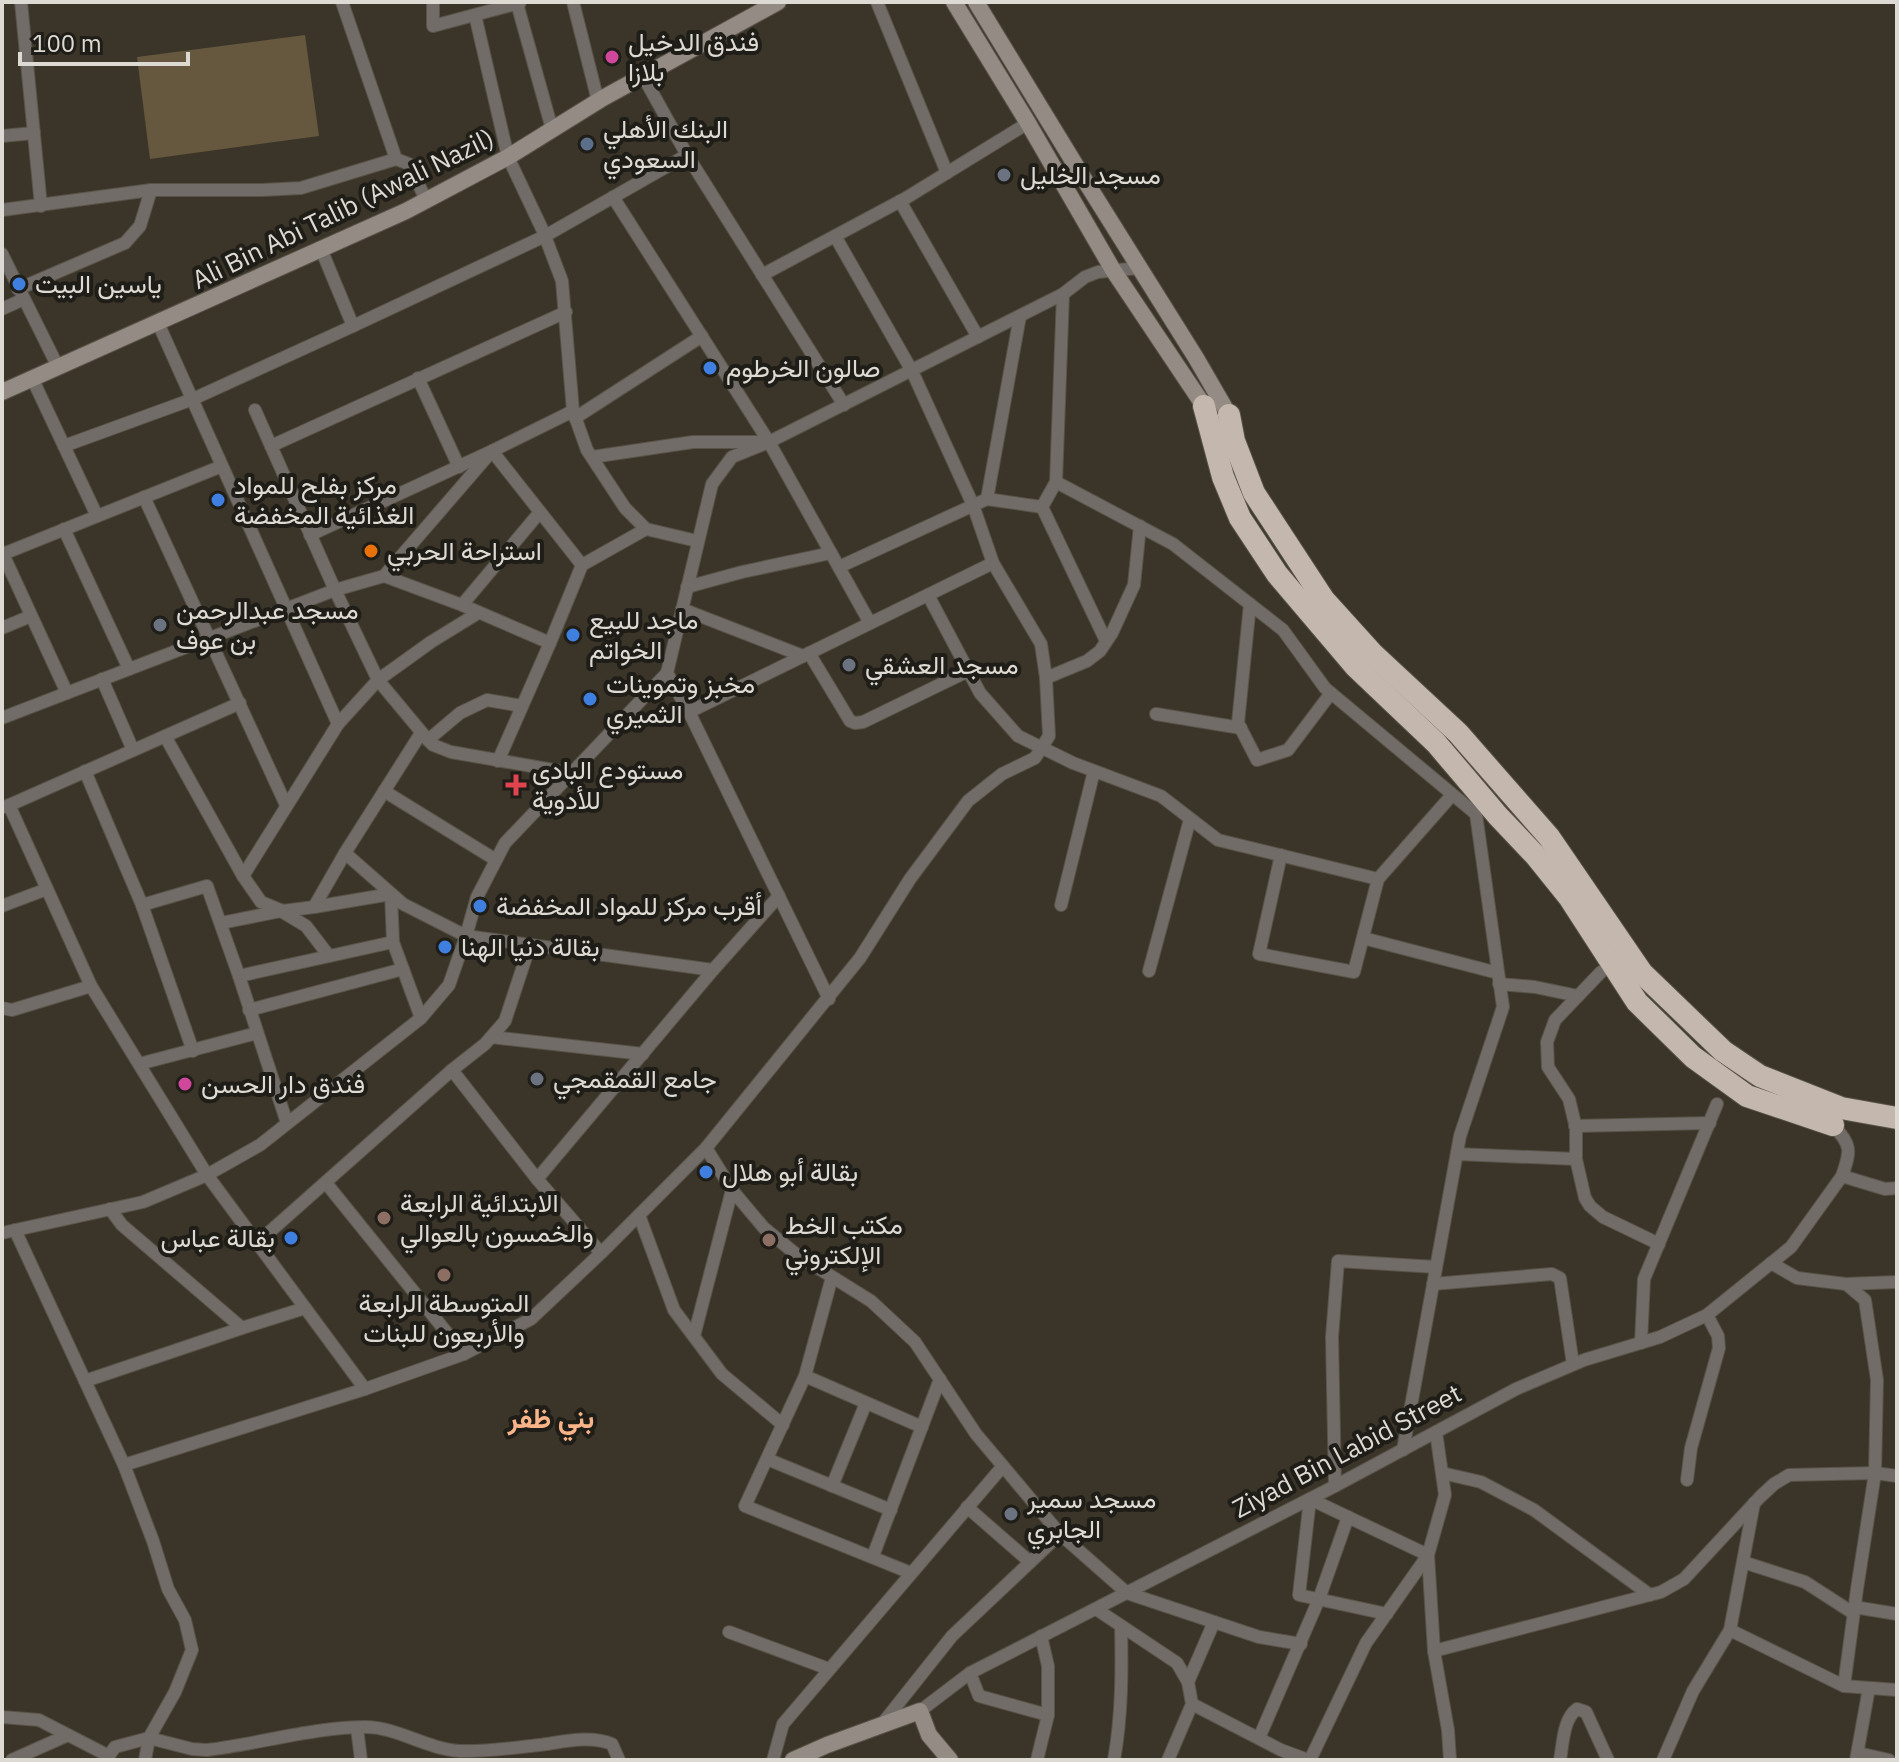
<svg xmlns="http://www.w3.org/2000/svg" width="1899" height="1762" font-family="'IBM Plex Sans',Vazirmatn,sans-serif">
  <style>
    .green { fill: #66583e }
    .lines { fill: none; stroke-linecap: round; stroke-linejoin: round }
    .street-casing { stroke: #585348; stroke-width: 14 }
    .secondary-casing { stroke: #585348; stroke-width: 18 }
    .highway-casing { stroke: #585348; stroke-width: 24 }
    .street { stroke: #726c68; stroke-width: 12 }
    .secondary { stroke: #938b84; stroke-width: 16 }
    .highway { stroke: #c4b7ad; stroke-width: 22 }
    .hotel-dot { fill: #d1479c; stroke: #1f1d17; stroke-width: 3 }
    .service-dot { fill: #5c6f8a; stroke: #1f1d17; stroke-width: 3 }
    .worship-dot { fill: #6b7280; stroke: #1f1d17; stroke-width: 3 }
    .shop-dot { fill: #3f7fe0; stroke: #1f1d17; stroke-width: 3 }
    .food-dot { fill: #e8710a; stroke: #1f1d17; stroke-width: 3 }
    .health-dot { fill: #e0444e; stroke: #1f1d17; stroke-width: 3 }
    .education-dot { fill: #8d6e63; stroke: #1f1d17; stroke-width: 3 }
    .labels { text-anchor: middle; stroke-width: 8; stroke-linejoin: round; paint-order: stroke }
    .poi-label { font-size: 26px; fill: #dddad3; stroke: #1f1d17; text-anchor: start }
    .street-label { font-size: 26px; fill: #dddad3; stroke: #1f1d17 }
    .neighbourhood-label { font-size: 28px; font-weight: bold; fill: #f9b388; stroke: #1f1d17 }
  </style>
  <rect width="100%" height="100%" fill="#3b3529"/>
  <polygon class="green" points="305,35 319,136 150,159 137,57"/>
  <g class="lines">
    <g class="street-casing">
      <g id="street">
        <polyline points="21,2 41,206"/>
        <polyline points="342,2 396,159 409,164 426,200"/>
        <polyline points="433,2 433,26 519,3"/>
        <polyline points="520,2 518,7 552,129"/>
        <polyline points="573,2 598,101"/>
        <polyline points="877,2 947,173"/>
        <polyline points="475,15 508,157 543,231 562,281 573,411 587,450 625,508 646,529 697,541"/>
        <polyline points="643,76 687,155 844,405"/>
        <polyline points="2,136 34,133"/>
        <polyline points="613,197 769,442 870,623"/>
        <polyline points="900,201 978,337"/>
        <polyline points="2,210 151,190 262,190 301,188 396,159"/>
        <polyline points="835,236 912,371 973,505 993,563 1041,644 1046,678 1087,661 1100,651 1112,633 1134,585 1140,526"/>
        <polyline points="321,249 353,326"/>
        <polyline points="2,254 58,367"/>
        <polyline points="762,275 906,198 1028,123"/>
        <polyline points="18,289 125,243 140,226 151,190"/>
        <polyline points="2,309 24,299"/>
        <polyline points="158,323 338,724"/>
        <polyline points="32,378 97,516"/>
        <polyline points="418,378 459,467"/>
        <polyline points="255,410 335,590 378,680 428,740 433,745 451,752 571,773"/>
        <polyline points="575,418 702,336"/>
        <polyline points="769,442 732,457 712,484 667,673 689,712 829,999"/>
        <polyline points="64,446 193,399 353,326 545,236 687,155"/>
        <polyline points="271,446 566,312"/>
        <polyline points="592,457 693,442 769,442 1063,294 1085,277 1098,272 1139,268"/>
        <polyline points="1056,482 1173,544 1283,630 1325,688 1476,814 1503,1007 1460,1136 1403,1450"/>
        <polyline points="144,497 286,805"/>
        <polyline points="987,499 1020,316"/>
        <polyline points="1042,507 1056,482 1063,294"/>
        <polyline points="64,529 129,669"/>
        <polyline points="310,535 492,451 582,565"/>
        <polyline points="2,552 67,693"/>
        <polyline points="3,554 222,466"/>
        <polyline points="839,567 987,499 1042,507 1106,641"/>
        <polyline points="384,576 462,605 550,643"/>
        <polyline points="687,587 742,572 831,553"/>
        <polyline points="928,595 980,693 1018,736 1073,763 1161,796 1218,840 1378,879"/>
        <polyline points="1250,604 1238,723 1257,760 1288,750 1331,693"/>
        <polyline points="462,605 540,512"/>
        <polyline points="682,609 803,656"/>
        <polyline points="2,628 31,616"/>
        <polyline points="809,653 850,721 855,723 863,722 968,671"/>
        <polyline points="102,679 133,750"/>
        <polyline points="689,712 993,563"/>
        <polyline points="1156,714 1241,728"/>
        <polyline points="2,718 335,590 384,576 492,451 573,411"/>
        <polyline points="165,736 243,876 261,902 283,911 314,907 345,853 421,733"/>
        <polyline points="428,740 460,713 487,700 522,706"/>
        <polyline points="498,761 550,643 582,565 646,529"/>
        <polyline points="85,771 142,905 193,1051"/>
        <polyline points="384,791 496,860"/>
        <polyline points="9,805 91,986 207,1175 365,1389"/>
        <polyline points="5,807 240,703"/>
        <polyline points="345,853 403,904 466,936 713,970"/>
        <polyline points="1281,855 1259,954 1354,972 1378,879 1452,795"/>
        <polyline points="243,876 338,724 378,680 431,642 478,613"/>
        <polyline points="142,905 207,886 239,976 287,1123"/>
        <polyline points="1061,905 1094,771"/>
        <polyline points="2,906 47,889"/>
        <polyline points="314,907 391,894 393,942 421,1018"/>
        <polyline points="221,923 281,911 306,926 329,956"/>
        <polyline points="1363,938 1498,973"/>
        <polyline points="1149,971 1190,819"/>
        <polyline points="1601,972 1555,1020 1547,1042 1548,1067 1569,1099 1576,1128 1576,1159 1585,1198 1590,1206 1603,1217 1659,1244"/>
        <polyline points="239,976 393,942"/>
        <polyline points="1499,984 1535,987 1578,996"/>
        <polyline points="2,1008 12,1010 91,986"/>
        <polyline points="249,1010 403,969"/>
        <polyline points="491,1037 643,1054"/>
        <polyline points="139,1064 257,1033"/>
        <polyline points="452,1070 537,1179 601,1253"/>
        <path d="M1833,1125C1852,1146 1851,1150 1842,1176"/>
        <polyline points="1575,1126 1710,1123"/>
        <polyline points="706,1148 732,1190 764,1228 797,1255 871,1301 915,1342 976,1434 1060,1534 1127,1593 1259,1637 1301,1644"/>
        <polyline points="1457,1154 1576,1159"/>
        <polyline points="537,1179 713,970 779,896"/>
        <polyline points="326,1183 464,1354"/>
        <polyline points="110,1209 122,1225 242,1328 305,1308"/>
        <polyline points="639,1215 674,1310 722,1374 783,1425"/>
        <polyline points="15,1230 124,1465 153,1541 168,1589 185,1620 192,1650 175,1692 149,1738 145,1760"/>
        <polyline points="2,1233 143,1202 207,1175 260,1145 421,1018 449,985 466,936 477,897 505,843 667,673"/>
        <polyline points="257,1243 452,1070 485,1044 505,1021 530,945"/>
        <polyline points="1771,1263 1797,1278 1846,1284 1865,1300 1877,1380 1875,1473 1857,1589 1844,1686"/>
        <polyline points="832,1277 805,1376 745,1506 911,1573"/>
        <polyline points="1433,1284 1552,1274 1560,1278 1573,1364"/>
        <polyline points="1846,1284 1897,1282"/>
        <polyline points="694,1336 732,1190"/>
        <polyline points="1641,1343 1644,1279 1717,1104"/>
        <polyline points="805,1376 922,1427"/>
        <polyline points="85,1381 242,1328"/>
        <polyline points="1436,1432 1445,1495 1428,1555 1434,1651 1448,1730 1450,1760"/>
        <polyline points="767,1459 891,1510"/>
        <polyline points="124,1465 365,1389 464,1354 531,1319 601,1253 706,1148 860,958 910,879 968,801 1002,774 1035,758 1049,736 1046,678"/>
        <polyline points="1442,1473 1481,1482 1534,1510 1650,1595"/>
        <polyline points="1687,1480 1691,1448 1719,1348 1718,1336 1707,1315"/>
        <polyline points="832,1486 866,1403"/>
        <polyline points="1335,1486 1332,1337 1338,1261 1436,1267"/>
        <polyline points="967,1507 1030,1562"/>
        <polyline points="873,1556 940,1379"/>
        <polyline points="1743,1562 1805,1582 1853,1613"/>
        <polyline points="1854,1607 1897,1614"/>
        <polyline points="1096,1609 1177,1663 1188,1682 1192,1704 1168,1760"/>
        <polyline points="1730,1630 1844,1686 1897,1690"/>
        <polyline points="729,1632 829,1669"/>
        <polyline points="1434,1651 1661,1592 1684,1579 1760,1497 1774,1484 1789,1475 1875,1473 1897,1476"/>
        <polyline points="970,1673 979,1696 1048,1715"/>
        <polyline points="1188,1682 1214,1622"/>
        <polyline points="1192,1704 1281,1750 1308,1760"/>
        <polyline points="920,1711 970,1673 1335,1486 1516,1389 1584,1360 1660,1337 1707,1315 1791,1247 1842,1176 1885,1189 1897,1188"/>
        <polyline points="2,1717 39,1720 109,1756"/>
        <polyline points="882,1724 952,1636 1060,1534"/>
        <polyline points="357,1728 361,1760"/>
        <polyline points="1259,1738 1319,1599 1348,1517"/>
        <polyline points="1858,1753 1889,1760"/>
        <polyline points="12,1760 68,1735"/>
        <path d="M106,1760L115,1747L149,1738L192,1749L207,1750C258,1744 315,1727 365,1727C398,1727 426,1749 460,1751C485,1752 513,1748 539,1745C563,1742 589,1735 612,1744L619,1760"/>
        <polyline points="773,1760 783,1724 1003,1466"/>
        <polyline points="1037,1760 1048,1715 1048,1666 1041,1636"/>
        <path d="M1114,1760C1122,1715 1122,1671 1121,1626"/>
        <polyline points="1310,1760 1366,1643 1428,1555 1310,1499 1299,1595 1387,1614"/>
        <path d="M1560,1760C1563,1744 1563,1719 1577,1709L1586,1712L1608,1760"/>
        <polyline points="1663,1760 1693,1691 1730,1630 1754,1503"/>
        <polyline points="1856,1760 1869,1688"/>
      </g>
    </g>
    <g class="secondary-casing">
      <g id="secondary">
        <polyline points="954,2 1028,123 1113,270 1204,406"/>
        <polyline points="976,2 1084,179 1196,358 1229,415"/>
        <polyline points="2,392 406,211 508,157 603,98 778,2"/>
        <polyline points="793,1760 827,1745 920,1711 929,1735 950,1760"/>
      </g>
    </g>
    <g class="highway-casing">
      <g id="highway">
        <polyline points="1204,406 1223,477 1240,518 1277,574 1355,666 1436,743 1498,816 1536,856 1569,897 1637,1002 1693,1057 1747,1096 1833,1125"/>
        <polyline points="1229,415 1234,441 1254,493 1324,600 1372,653 1458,733 1549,837 1642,973 1723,1051 1760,1076 1841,1108 1897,1118"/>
      </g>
    </g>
    <use href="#street" class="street"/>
    <use href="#secondary" class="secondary"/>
    <use href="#highway" class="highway"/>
  </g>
  <g class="hotel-dot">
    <circle cx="612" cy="57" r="8"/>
    <circle cx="185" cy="1084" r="8"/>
  </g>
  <circle class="service-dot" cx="587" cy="144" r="8"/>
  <g class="worship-dot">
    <circle cx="1004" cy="175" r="8"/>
    <circle cx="160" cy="625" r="8"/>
    <circle cx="849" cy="665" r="8"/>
    <circle cx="537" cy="1079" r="8"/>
    <circle cx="1011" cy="1514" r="8"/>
  </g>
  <g class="shop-dot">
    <circle cx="19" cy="284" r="8"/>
    <circle cx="710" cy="368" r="8"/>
    <circle cx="218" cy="500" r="8"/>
    <circle cx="573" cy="635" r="8"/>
    <circle cx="590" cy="699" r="8"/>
    <circle cx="480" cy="906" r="8"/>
    <circle cx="445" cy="947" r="8"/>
    <circle cx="706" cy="1172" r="8"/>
    <circle cx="291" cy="1238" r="8"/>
  </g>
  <circle class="food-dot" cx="371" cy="551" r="8"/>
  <path class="health-dot" d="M512 773h8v8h8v8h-8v8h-8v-8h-8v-8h8z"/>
  <g class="education-dot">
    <circle cx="384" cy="1218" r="8"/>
    <circle cx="769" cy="1240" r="8"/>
    <circle cx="444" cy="1275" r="8"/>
  </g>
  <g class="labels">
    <g class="poi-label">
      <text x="628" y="51">فندق الدخيل<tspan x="628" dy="30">بلازا</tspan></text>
      <text x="603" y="138">البنك الأهلي<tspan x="603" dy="30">السعودي</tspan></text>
      <text x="1020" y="184">مسجد الخليل</text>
      <text x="35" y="293">ياسين البيت</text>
      <text x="726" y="377">صالون الخرطوم</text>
      <text x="234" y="494">مركز بفلح للمواد<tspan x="234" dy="30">الغذائية المخفضة</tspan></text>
      <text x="387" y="560">استراحة الحربي</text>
      <text x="176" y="619">مسجد عبدالرحمن<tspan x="176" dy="30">بن عوف</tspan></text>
      <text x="589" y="629">ماجد للبيع<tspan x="589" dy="30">الخواتم</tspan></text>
      <text x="865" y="674">مسجد العشقي</text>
      <text x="606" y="693">مخبز وتموينات<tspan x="606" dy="30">الثميري</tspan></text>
      <text x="532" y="779">مستودع البادى<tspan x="532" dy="30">للأدوية</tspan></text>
      <text x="496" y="915">أقرب مركز للمواد المخفضة</text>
      <text x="461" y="956">بقالة دنيا الهنا</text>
      <text x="553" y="1088">جامع القمقمجي</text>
      <text x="201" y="1093">فندق دار الحسن</text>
      <text x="722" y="1181">بقالة أبو هلال</text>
      <text x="400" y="1212">الابتدائية الرابعة<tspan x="400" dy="30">والخمسون بالعوالي</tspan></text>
      <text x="785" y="1234">مكتب الخط<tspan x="785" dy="30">الإلكتروني</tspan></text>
      <text x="275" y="1247" text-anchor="end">بقالة عباس</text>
      <text x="444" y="1312" text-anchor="middle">المتوسطة الرابعة<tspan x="444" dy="30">والأربعون للبنات</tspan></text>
      <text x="1027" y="1508">مسجد سمير<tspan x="1027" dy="30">الجابري</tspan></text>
    </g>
    <g class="street-label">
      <text transform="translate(343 209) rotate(-26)" y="9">Ali Bin Abi Talib (Awali Nazil)</text>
      <text transform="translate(1347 1451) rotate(-28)" y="9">Ziyad Bin Labid Street</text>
    </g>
    <g class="neighbourhood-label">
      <text x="551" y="1428">بني ظفر</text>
    </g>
  </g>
  <rect width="1899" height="1762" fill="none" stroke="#dddad3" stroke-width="8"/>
  <path d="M20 52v12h168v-12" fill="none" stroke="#dddad3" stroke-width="4"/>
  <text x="32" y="52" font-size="24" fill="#dddad3" stroke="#1f1d17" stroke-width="6" paint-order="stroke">100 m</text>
</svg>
